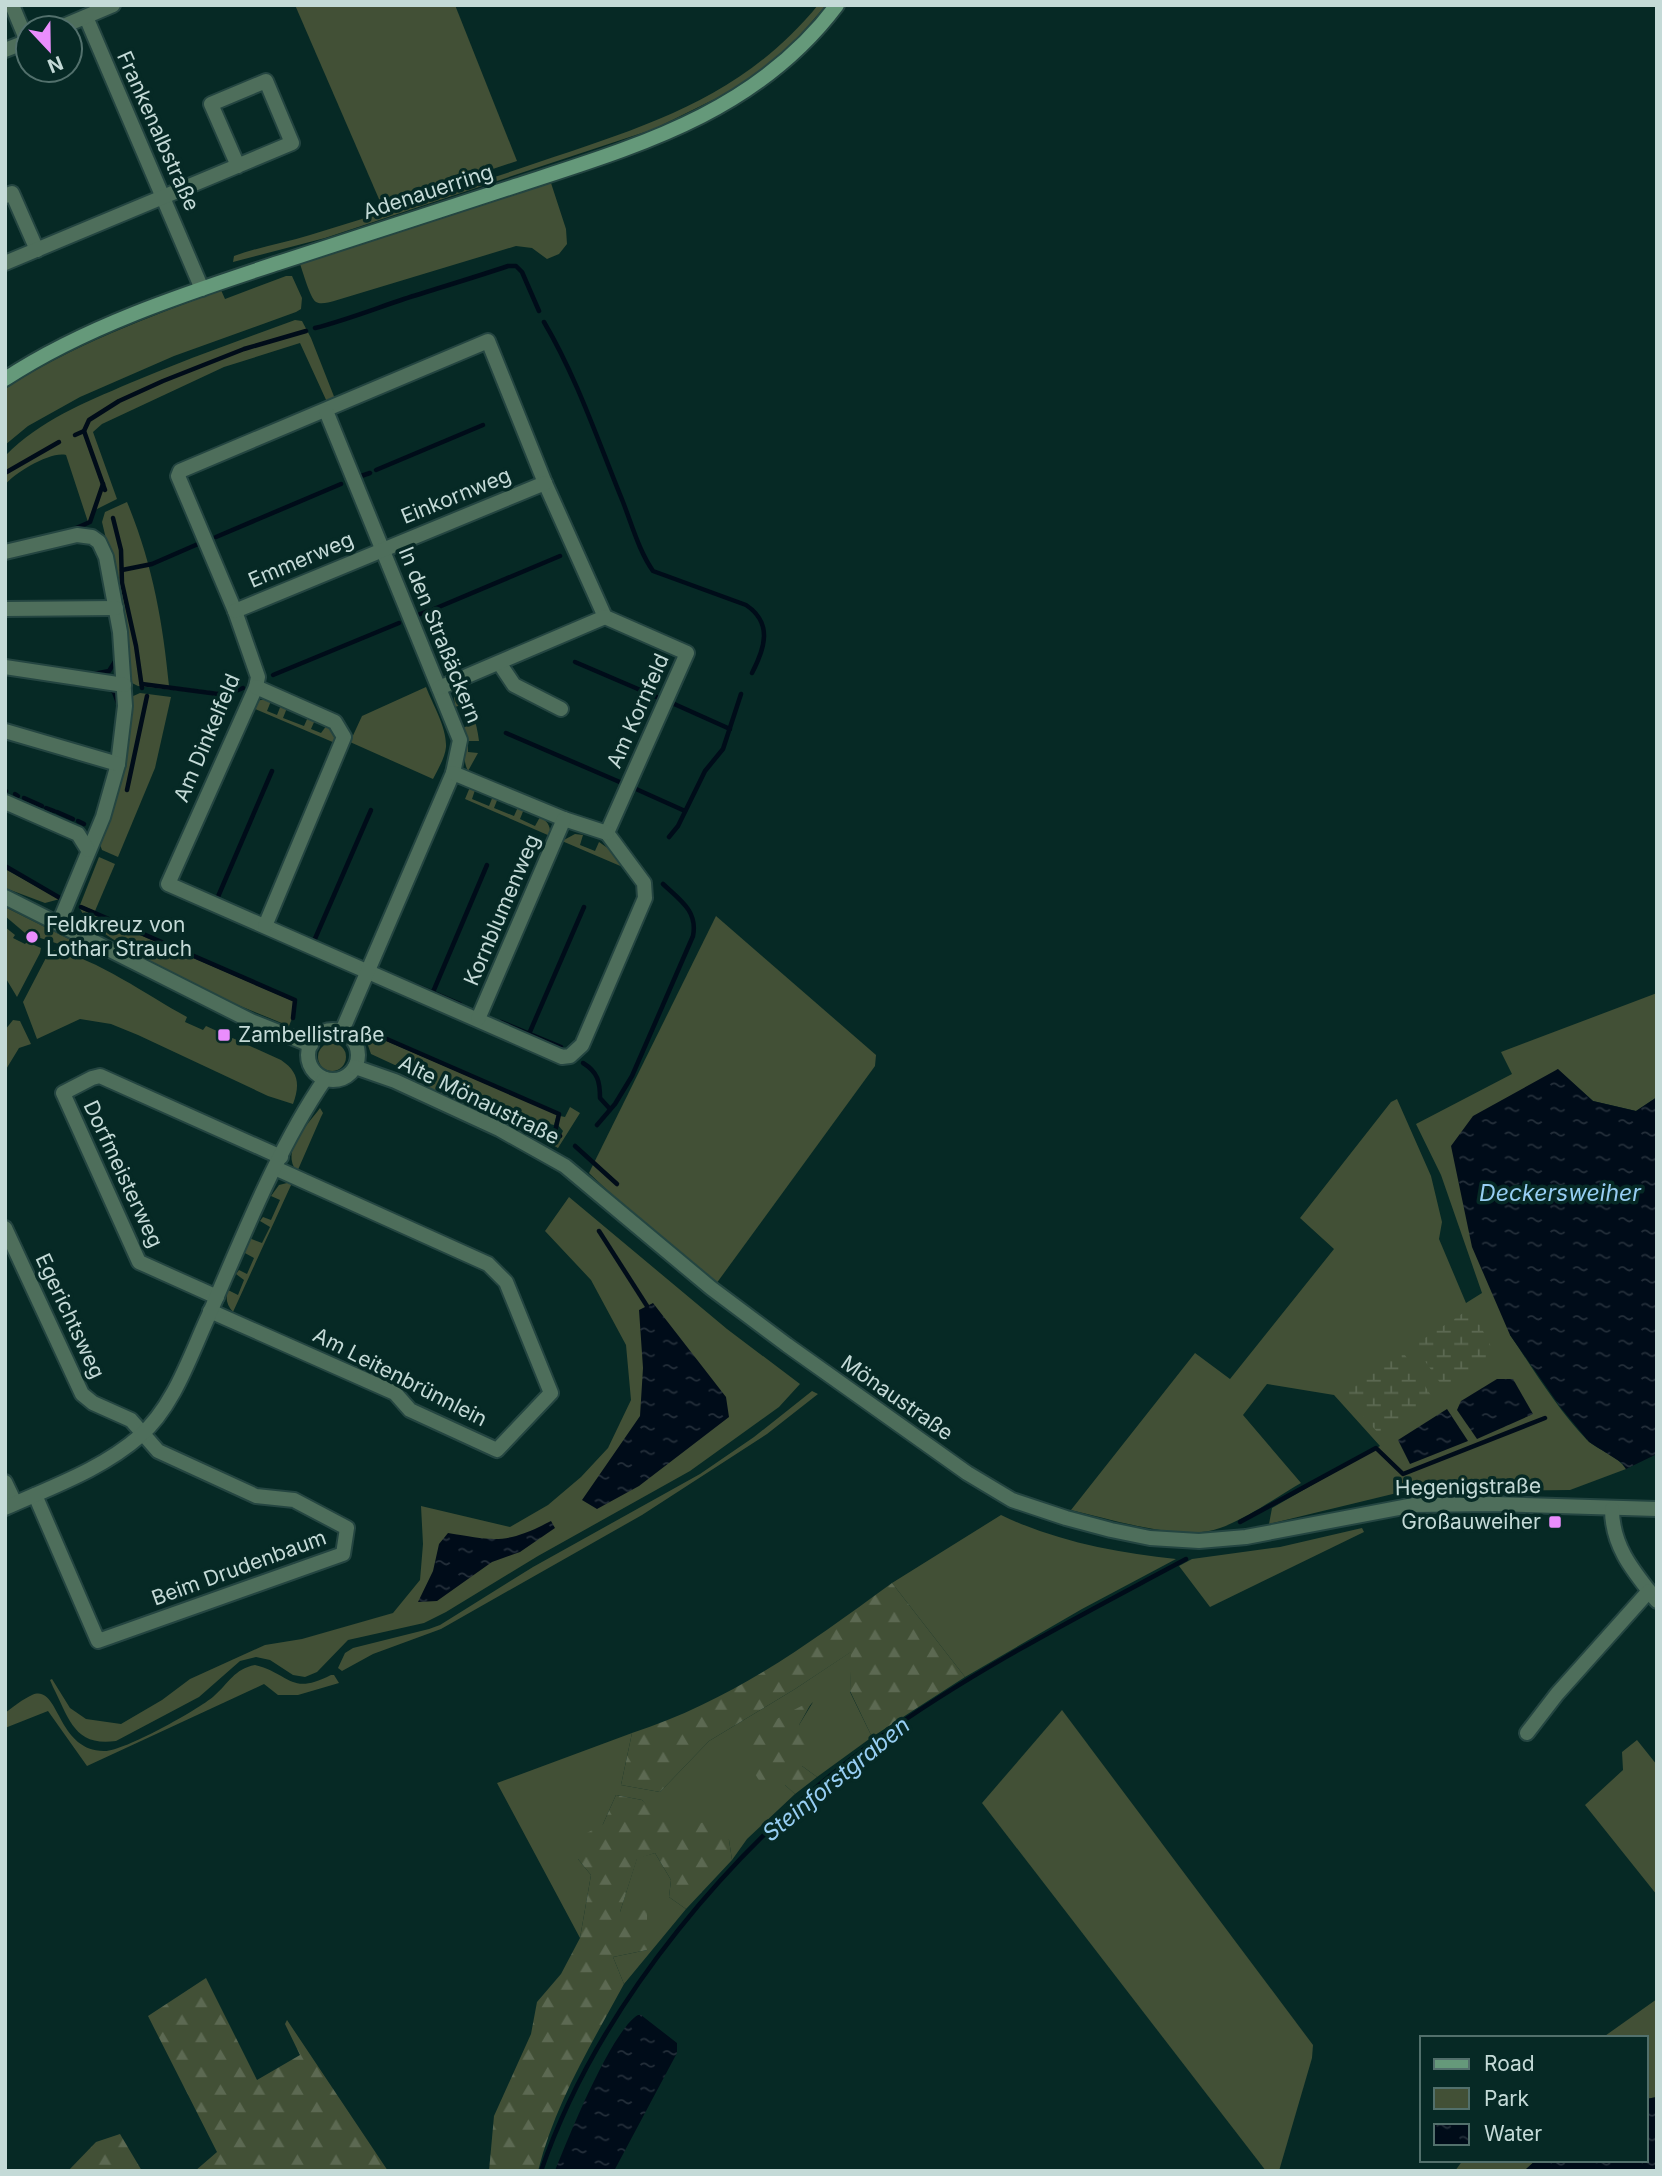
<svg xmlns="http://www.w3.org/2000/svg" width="1662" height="2176" font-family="Inter,sans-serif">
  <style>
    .green { fill: #425036 }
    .forest { fill: url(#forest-firs) }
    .wetland { fill: url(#wetland-marsh) }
    .water { fill: url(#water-ripples) }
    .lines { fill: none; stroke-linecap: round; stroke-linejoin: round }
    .stream { stroke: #000c19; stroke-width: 4.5 }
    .minor-casing { stroke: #244541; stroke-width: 18 }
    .secondary-casing { stroke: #244541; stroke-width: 18 }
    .minor { stroke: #4e6e5b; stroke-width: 14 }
    .secondary { stroke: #65997a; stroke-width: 14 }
    .poi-dot { fill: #ea8dfd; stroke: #062925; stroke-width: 2.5 }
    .labels { text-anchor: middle; stroke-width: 7; stroke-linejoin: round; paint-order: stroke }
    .street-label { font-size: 21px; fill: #c4dad7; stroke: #062925 }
    .poi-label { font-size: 21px; fill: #c4dad7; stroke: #062925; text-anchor: start }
    .water-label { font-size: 23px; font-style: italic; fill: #97cef3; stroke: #062925 }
  </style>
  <defs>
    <pattern id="forest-firs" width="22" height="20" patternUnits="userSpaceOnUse" patternTransform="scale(1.75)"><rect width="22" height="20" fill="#425036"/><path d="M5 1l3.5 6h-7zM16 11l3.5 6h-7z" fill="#5c6952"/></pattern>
    <pattern id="wetland-marsh" width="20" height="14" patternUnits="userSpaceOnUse" patternTransform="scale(1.75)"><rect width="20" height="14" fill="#425036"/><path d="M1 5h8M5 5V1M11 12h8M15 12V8" fill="none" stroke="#5c6952"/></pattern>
    <pattern id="water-ripples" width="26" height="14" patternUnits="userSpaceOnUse" patternTransform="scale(1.75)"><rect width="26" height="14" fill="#000c19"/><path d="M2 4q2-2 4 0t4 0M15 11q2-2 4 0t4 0" fill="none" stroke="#242f3a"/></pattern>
  </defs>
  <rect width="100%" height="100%" fill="#062925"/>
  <g class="green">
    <polygon points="295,5 455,5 517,161 382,206"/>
    <path d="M818,5H826L796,40L766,67L731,91L654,129L325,238L233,262L234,256C258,247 285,243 310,235C387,211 464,188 539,162C647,126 743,97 818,5Z"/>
    <path d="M551,183L566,229L567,244L559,254L547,259L532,248L516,246L334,301C329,302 321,305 316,302C310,298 303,272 300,264Z"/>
    <path d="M286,276H292L302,298L301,309L296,312L174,356L80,397L28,426L5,445V389C71,345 148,318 221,290L225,299Z"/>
    <path d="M295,320L302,321L311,338L335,399L327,402L300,343L224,367L102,424L93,432L117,499L93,511L88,522L66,455C51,451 14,473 5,485V456C42,419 82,404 130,383C184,360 240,340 295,320Z"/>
    <path d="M127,502C152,562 163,622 169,686L226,693L227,696L138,686L132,683L115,577L102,522L105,512Z"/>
    <path d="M426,687C433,705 447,728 446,747C445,758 438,769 433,779L350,742L362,716Z"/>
    <path d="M457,689C470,703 477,722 479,741H468V752L478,753L468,771C461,758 467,742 463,728L473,723L464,704L455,707L454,696Z"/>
    <polygon points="140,693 171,697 155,768 118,857 102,850 99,842 131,697"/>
    <polygon points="266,699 271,701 267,711 277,715 281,705 287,708 283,718 304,726 308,717 315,720 311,729 321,733 327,725 334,733 335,743 253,708 256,701"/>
    <path d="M470,787L475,790L472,799L489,806L493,796L498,798L494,808L514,816L518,807L524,809L520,819L535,826L540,817C548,821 551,827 550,836L465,799Z"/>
    <polygon points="575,834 583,835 580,845 595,851 599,842 612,851 625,868 562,841"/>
    <polygon points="99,857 115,864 95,911 80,905"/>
    <polygon points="5,869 52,895 60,899 45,903 5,888"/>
    <polygon points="5,907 79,944 77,948 74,949 25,933 5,916"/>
    <polygon points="80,909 293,1001 293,1016 289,1026 228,1001 143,959 99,930 103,923 91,917 85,917"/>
    <polygon points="716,916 876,1055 875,1066 716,1284 655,1235 589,1173"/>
    <polygon points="5,927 15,935 13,938 25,944 27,942 41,948 40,953 17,997 5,977"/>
    <path d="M54,950C96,958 148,996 187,1017L185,1022L203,1030L206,1026L281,1060C299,1072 300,1085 293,1104L268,1096L138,1035L111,1024L80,1019L37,1039L23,1002L48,954Z"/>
    <path d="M1657,993V1097L1636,1111L1593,1101L1557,1069L1510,1335C1534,1370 1557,1409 1587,1440C1599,1451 1617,1455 1626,1469L1570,1490L1401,1492L1269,1524L1272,1508L1380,1446L1334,1395L1267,1384L1243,1415L1301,1483C1277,1497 1246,1519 1220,1528C1184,1542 1109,1519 1071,1510L1195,1353L1230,1379L1334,1249L1300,1218L1391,1102L1397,1099L1431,1176L1442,1222L1439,1239L1466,1303L1482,1293L1441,1175L1416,1124L1512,1074L1501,1052Z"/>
    <polygon points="13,1020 20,1021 31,1044 19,1048 5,1071 5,1030"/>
    <polygon points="363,1031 557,1114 554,1125 550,1124 545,1135 557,1143 563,1131 558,1125 560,1116 565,1117 570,1107 580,1113 558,1148 540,1138 422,1085 425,1079 371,1054"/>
    <circle cx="332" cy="1057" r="14"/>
    <path d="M320,1108L323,1113L321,1117L297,1172C280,1150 307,1126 320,1108Z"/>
    <path d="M287,1183H292L233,1312C227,1306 225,1298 228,1290L238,1295L244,1280L236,1274L239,1270L247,1274L254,1258L243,1252L249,1238L262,1243L270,1227L260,1221L263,1217L271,1220L280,1200L271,1196L279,1185Z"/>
    <path d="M569,1197L727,1329L800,1384L779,1407L690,1471L538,1556L446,1612L424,1623L348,1640L317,1672L305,1677L293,1675L270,1660L256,1657L240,1661L199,1697L116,1741C74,1747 69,1718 53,1687L50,1680L52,1679L70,1708L86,1719L121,1724L162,1700L190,1679L265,1645L302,1639L393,1613L420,1580L423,1544L421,1506L510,1527L548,1505L581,1477L608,1448L631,1400L626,1345L591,1280L545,1231Z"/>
    <polygon points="812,1391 818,1394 767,1434 642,1515 441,1629 373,1654 342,1671 338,1668 345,1653 353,1648 429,1629 440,1625 533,1567 700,1474 754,1437"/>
    <path d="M1001,1515C1055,1541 1117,1553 1176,1559L1082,1609L965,1677L892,1583Z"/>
    <polygon points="1362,1528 1364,1532 1210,1607 1179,1566 1192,1559 1280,1547"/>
    <polygon points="852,1651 850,1692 872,1737 817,1777 802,1766 799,1725 813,1702 765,1752 785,1785 795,1794 747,1839 732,1860 729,1840 671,1830 642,1800 616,1795 603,1824 578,1859 591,1875 580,1938 497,1783 632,1733 621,1785 660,1792 709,1741 795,1689"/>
    <path d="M255,1665C291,1674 290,1696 331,1675H334L339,1683L298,1695H278L264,1684L87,1766L48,1711L5,1728V1713C13,1707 23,1699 32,1695C60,1683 56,1752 105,1751C124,1751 198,1710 214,1696C229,1683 234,1669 255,1665Z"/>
    <polygon points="1062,1710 1313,2045 1312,2058 1279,2171 1266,2171 982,1803"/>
    <polygon points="1637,1740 1657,1765 1657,1895 1585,1805 1623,1770 1622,1752"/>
    <polygon points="655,1853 671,1880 669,1897 686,1909 624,1984 613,1957 647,1950 620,1912 637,1858"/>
    <polygon points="1657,1999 1657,2097 1646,2099 1646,2038 1602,2038"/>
    <polygon points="1463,2160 1536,2160 1524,2171 1455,2171"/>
  </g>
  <g class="forest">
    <path d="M892,1583L965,1677L872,1737L850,1691L851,1652L795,1689L709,1741L660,1792L621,1785L632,1733C733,1700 807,1645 892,1583Z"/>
    <polygon points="813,1700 799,1725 812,1747 802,1766 817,1777 795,1794 785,1785 764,1788 755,1774 765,1752 744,1742 757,1729"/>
    <path d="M616,1795L642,1800L655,1811L675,1808L671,1830L705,1822L729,1840L732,1860L686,1909L669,1897L671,1880L655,1853L637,1859L620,1912L647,1910V1950L613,1957L624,1984C591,2045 555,2103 538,2171H489L494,2116L531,2034L537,2002L561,1974L580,1938L591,1875L578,1859V1838L603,1824Z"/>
    <polygon points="206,1978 257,2080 300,2055 285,2024 287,2020 388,2171 195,2171 217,2152 148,2016"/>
    <polygon points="120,2134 142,2171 68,2171 96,2142"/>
  </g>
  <g class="wetland">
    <polygon points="1471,1308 1497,1358 1445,1390 1414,1345"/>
    <polygon points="1403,1352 1434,1400 1379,1434 1344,1394"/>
  </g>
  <g class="water">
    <polygon points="1558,1069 1593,1101 1636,1111 1657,1097 1657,1454 1626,1469 1622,1463 1589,1442 1561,1408 1510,1335 1472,1247 1451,1146 1473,1116"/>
    <polygon points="653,1303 726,1397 729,1417 639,1486 597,1509 582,1500 640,1416 643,1368 639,1310"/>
    <polygon points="1497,1379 1513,1379 1533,1414 1477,1439 1457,1410 1461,1401"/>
    <polygon points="1447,1409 1468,1441 1410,1464 1398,1440"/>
    <path d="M551,1521L555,1528L520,1552L492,1562L437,1601L418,1602L433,1571L439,1544L448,1533C496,1541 507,1544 551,1521Z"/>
    <path d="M638,2015H641L677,2043V2053L614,2171H555C568,2139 611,2031 638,2015Z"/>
    <polygon points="1657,2097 1657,2171 1524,2171 1536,2160 1646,2160 1646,2099"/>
  </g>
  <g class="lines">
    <g class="stream">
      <path d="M544,322C577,378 598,441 623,502C632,525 639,551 653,571L746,605C773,623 765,648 752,673"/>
      <path d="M315,328C346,320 374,309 404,299C438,288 473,278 508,266H516L522,272L539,311"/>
      <polyline points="75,435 84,431"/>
      <polyline points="376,470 483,425"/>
      <polyline points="5,473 59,442"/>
      <polyline points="358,477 370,473"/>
      <polyline points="105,490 84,431 89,420 119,401 163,381 244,349 306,331"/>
      <polyline points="113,518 121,550 122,583 136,646 142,688"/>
      <polyline points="74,529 90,522 103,484"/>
      <polyline points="216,537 341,484"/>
      <polyline points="122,570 152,564 198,544"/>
      <polyline points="434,609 560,556"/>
      <polyline points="415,616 428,611"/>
      <polyline points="575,662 659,698"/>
      <polyline points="94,674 109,671 116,660"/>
      <polyline points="273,675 399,623"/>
      <polyline points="142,684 226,695 243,688"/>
      <polyline points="108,688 114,692 118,703"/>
      <polyline points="672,703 730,729"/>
      <polyline points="506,733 622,783"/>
      <polyline points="636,789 685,811"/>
      <polyline points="5,790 6,791"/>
      <polyline points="127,790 147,696"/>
      <polyline points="15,794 18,796"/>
      <polyline points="24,798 42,806"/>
      <polyline points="46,808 54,811"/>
      <polyline points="57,812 73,819"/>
      <polyline points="78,821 84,824"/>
      <polyline points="669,837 678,826 705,771 723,749 741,694"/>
      <polyline points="5,866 60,898"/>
      <polyline points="220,901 217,899 272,771"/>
      <polyline points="81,907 295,1000 293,1018"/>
      <polyline points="314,941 371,810"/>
      <polyline points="415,985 460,1004"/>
      <polyline points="433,992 487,865"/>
      <polyline points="501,1022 561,1047"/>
      <polyline points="373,1033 559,1114 555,1132 560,1136"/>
      <polyline points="529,1034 584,907"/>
      <path d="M583,1063C598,1072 600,1082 600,1098L610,1109"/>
      <path d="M597,1125L615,1104L632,1076L693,936C698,911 680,900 663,884"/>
      <polyline points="575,1146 617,1184"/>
      <polyline points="599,1231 647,1306"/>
      <polyline points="1240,1522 1376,1448 1403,1474 1545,1418"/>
      <path d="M541,2171C599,2003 736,1841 879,1738C975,1669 1082,1615 1186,1559"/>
    </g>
    <g class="minor-casing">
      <g id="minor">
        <polyline points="12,5 27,41"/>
        <polyline points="86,17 202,289"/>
        <polyline points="59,28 113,5"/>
        <polyline points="5,50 28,41"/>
        <polyline points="5,196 12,193 37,250"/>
        <polyline points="5,263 292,143 266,81 211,104 238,166"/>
        <polygon points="488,341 545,483 605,617 687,653 607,833 644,883 645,898 582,1045 570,1056 562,1057 168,884 256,687 258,677 235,611 178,476 180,471"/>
        <polyline points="326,411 460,740 453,773 342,1031"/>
        <polyline points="5,552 77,535 92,537 99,542 106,557 120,632 125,706 118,764 103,817 59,923"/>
        <polyline points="5,609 116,608"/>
        <polyline points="235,611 545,483"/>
        <polyline points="500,664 514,685 561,709"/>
        <polyline points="5,667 124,685"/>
        <polyline points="256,687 335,722 344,737 265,926"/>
        <polyline points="439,688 605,617"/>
        <polyline points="5,731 118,764"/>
        <polyline points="453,773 564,819 607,833"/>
        <polyline points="5,802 78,834 88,850"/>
        <polyline points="5,897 251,1021 311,1045"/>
        <polyline points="478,1019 564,819"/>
        <circle cx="333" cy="1055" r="25"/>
        <polyline points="355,1067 395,1081 499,1129 565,1166 711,1288 787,1345 967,1473 1012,1500 1066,1518 1111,1530 1150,1538 1199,1541 1246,1537 1414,1505 1494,1504 1657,1509"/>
        <polyline points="5,1228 82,1394 93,1403 131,1420 158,1451 256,1496 294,1500 347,1528 343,1554 98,1641 35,1495"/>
        <polyline points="217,1297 139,1262 63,1093 92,1078 100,1076 281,1157"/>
        <polyline points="210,1311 395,1393 410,1410 497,1450 551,1393 506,1282 488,1264 275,1168"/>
        <polyline points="5,1482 15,1503"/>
        <path d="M5,1508C51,1487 101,1470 140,1436C174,1406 190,1356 208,1317C242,1239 277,1149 325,1079"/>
        <path d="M1612,1509C1612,1547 1634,1572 1657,1601"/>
        <polyline points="1527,1733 1557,1694 1649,1591"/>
      </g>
    </g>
    <g class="secondary-casing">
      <path id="secondary" d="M5,379C85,326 187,293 278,263C357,237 436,212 515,186C637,146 756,113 837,5"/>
    </g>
    <use href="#minor" class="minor"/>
    <use href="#secondary" class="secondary"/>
  </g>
  <g class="poi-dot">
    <circle cx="32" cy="937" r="7"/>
    <rect x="217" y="1028" width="14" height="14" rx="3.5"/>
    <rect x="1548" y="1515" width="14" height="14" rx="3.5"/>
  </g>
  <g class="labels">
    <g class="street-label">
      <text transform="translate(158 131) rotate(66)" y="7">Frankenalbstraße</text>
      <text transform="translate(428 192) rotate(-18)" y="7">Adenauerring</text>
      <text transform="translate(456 496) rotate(-22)" y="7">Einkornweg</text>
      <text transform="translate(301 560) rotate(-23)" y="7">Emmerweg</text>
      <text transform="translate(440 635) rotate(68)" y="7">In den Straßäckern</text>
      <text transform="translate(638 711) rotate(-66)" y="7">Am Kornfeld</text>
      <text transform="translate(207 738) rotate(-67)" y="7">Am Dinkelfeld</text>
      <text transform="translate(502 910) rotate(-67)" y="7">Kornblumenweg</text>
      <text transform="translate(479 1100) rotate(26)" y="7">Alte Mönaustraße</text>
      <text transform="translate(123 1174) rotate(65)" y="7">Dorfmeisterweg</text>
      <text transform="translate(70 1316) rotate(65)" y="7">Egerichtsweg</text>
      <text transform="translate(400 1377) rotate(27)" y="7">Am Leitenbrünnlein</text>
      <text transform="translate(897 1398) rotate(35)" y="7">Mönaustraße</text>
      <text transform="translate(1468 1487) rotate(-1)" y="7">Hegenigstraße</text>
      <text transform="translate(239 1568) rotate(-20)" y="7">Beim Drudenbaum</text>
    </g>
    <g class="poi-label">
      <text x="46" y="932">Feldkreuz von<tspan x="46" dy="24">Lothar Strauch</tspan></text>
      <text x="238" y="1042">Zambellistraße</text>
      <text x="1541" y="1529" text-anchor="end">Großauweiher</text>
    </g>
    <g class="water-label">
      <text x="1560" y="1201">Deckersweiher</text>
      <text transform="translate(836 1779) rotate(-39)" y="8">Steinforstgraben</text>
    </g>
  </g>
  <rect width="1662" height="2176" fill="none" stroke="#c4dad7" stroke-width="14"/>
  <rect x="1420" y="2036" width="228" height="126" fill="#062925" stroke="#52706c" stroke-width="2"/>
  <rect x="1434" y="2059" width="35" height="10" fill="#65997a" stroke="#52706c" stroke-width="2"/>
  <text x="1484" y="2071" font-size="21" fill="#c4dad7">Road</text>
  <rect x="1434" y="2088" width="35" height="21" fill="#425036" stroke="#52706c" stroke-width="2"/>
  <text x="1484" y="2106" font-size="21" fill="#c4dad7">Park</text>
  <rect x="1434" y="2124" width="35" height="21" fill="url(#water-ripples)" stroke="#52706c" stroke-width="2"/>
  <text x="1484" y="2141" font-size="21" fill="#c4dad7">Water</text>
  <g transform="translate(49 49) rotate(158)"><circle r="33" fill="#062925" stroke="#52706c" stroke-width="2"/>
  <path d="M0-5L12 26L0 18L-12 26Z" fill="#ea8dfd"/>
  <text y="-10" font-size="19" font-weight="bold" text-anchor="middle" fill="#c4dad7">N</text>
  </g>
</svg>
